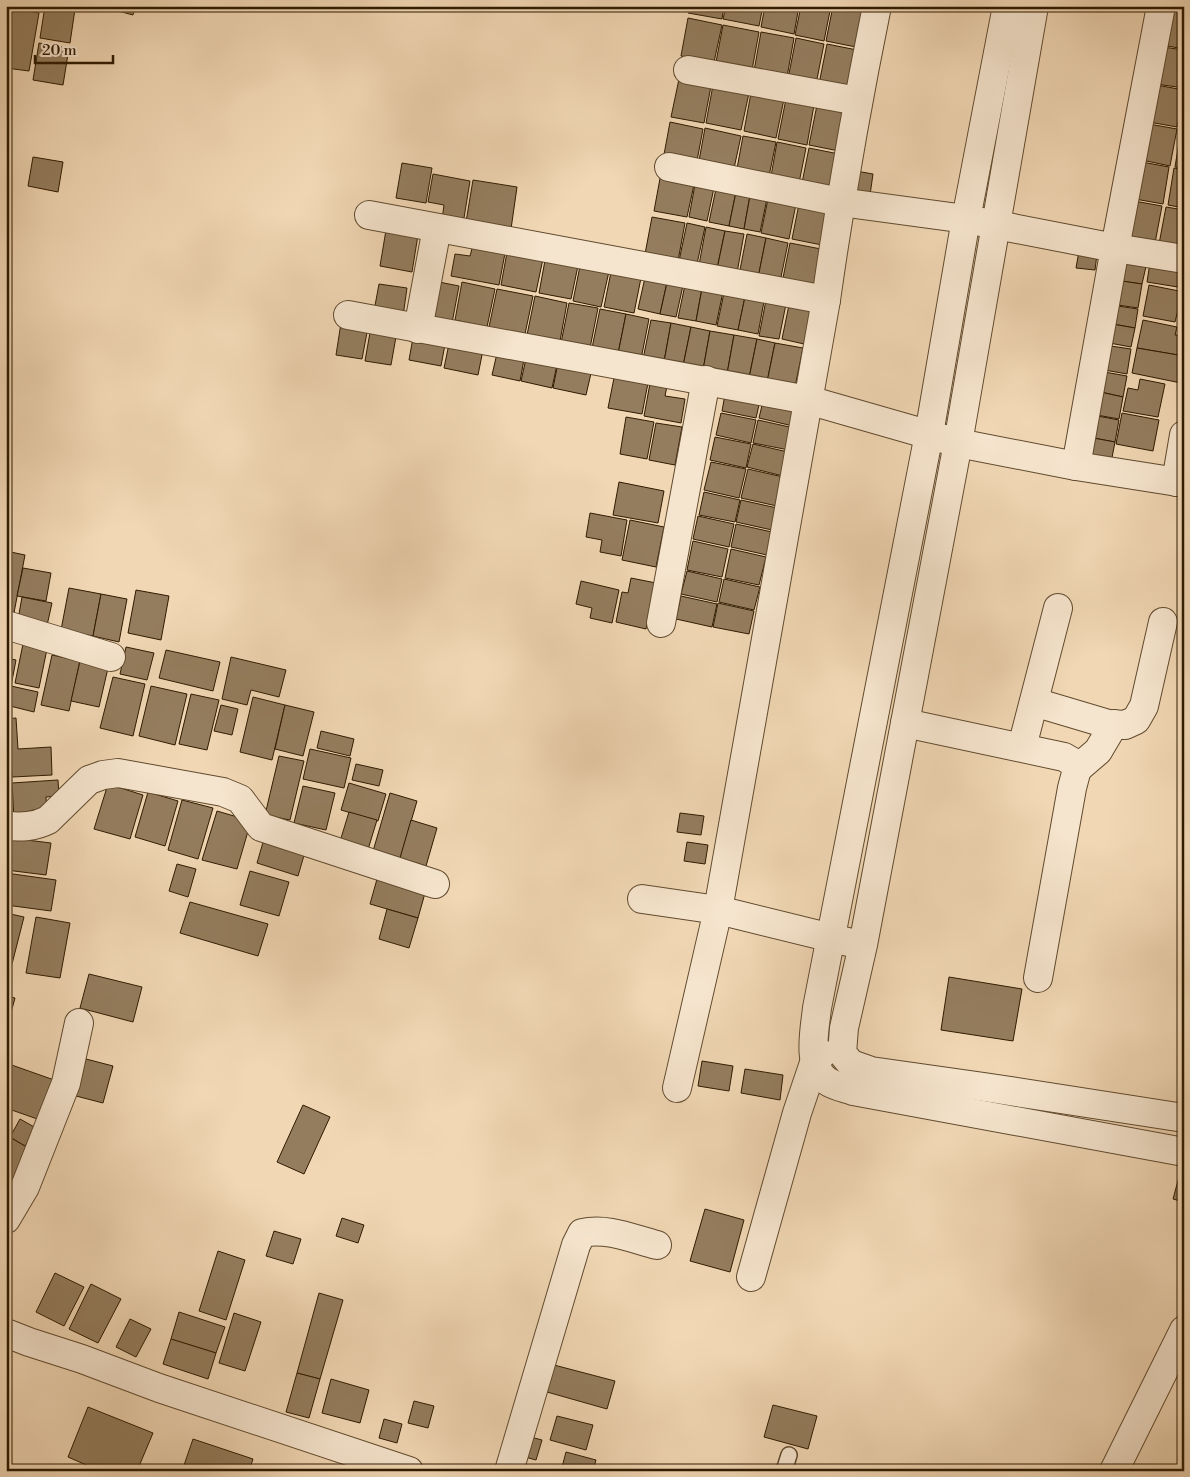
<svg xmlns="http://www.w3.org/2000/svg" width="1190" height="1477" font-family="'Libre Bodoni',serif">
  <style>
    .building { fill: #947d5e; stroke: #2f1b01 }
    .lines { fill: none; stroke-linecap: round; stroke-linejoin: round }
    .service-casing { stroke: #604a2e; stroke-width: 18 }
    .minor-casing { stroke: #604a2e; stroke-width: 30 }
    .service { stroke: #f6e5ce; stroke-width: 15 }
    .minor { stroke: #f6e5ce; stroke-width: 28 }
  </style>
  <rect width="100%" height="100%" fill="#f1d7b4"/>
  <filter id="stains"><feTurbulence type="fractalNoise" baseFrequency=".004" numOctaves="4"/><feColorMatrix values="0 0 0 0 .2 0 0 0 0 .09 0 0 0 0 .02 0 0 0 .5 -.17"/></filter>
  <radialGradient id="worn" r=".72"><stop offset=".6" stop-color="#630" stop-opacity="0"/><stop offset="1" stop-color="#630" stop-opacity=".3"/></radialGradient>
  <g class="building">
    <polygon points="45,6 75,9 70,43 40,38"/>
    <polygon points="100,6 135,6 133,15"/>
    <polygon points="690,6 724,6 722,19 688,13"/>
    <polygon points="726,6 763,6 759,26 723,19"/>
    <polygon points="765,6 799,6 794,34 761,27"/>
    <polygon points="801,6 831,6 824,41 795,35"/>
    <polygon points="833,6 864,7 856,47 826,41"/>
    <polygon points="9,8 39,13 29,71 6,68 6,25"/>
    <polygon points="1169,9 1184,11 1184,49 1162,45"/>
    <polygon points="688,18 722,25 714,62 681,56"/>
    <polygon points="723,25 759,32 752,70 716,62"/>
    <polygon points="761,32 794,38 787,77 754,71"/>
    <polygon points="796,38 824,44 816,84 788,79"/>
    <polygon points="39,43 69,48 63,85 33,80"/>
    <polygon points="827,44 857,50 849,90 819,84"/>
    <polygon points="1163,47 1184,50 1184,88 1156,84"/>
    <polygon points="679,79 711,86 704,123 671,117"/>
    <polygon points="713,85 749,93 741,130 706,123"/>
    <polygon points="1156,85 1184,90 1177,127 1149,122"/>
    <polygon points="751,93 784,99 776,138 744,131"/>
    <polygon points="786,99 814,105 807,145 778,139"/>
    <polygon points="817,105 847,111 839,151 809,145"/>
    <polygon points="670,122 703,129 696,166 663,160"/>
    <polygon points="1149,124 1177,129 1170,166 1142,160"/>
    <polygon points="705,128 741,136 733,173 698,166"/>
    <polygon points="1181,130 1184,130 1184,168 1175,167"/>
    <polygon points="743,136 776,142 768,181 736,174"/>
    <polygon points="777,142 806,148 798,188 770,182"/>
    <polygon points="809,148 839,154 831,194 801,188"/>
    <polygon points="33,157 63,162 58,192 28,186"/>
    <polygon points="1142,162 1169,167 1163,204 1135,199"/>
    <polygon points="402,163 432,168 426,203 396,198"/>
    <polygon points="1174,168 1184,170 1184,208 1168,205"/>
    <polygon points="856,171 873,174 870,195 852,192"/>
    <polygon points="661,173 695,180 687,217 654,211"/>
    <polygon points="433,174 470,181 463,224 442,220 444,205 428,202"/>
    <polygon points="696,179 715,183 707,221 689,217"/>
    <polygon points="473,180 517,187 511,229 466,222"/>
    <polygon points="717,184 737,187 729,226 709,222"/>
    <polygon points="737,187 751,190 744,229 729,226"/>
    <polygon points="751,190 768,194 760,232 744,229"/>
    <polygon points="769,194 797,199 789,239 761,233"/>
    <polygon points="800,199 830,205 822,245 792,239"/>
    <polygon points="1134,201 1162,206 1155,243 1127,238"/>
    <polygon points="1166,207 1184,210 1184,248 1159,244"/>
    <polygon points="652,217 685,223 678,261 645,254"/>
    <polygon points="687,223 705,227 697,264 679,261"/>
    <polygon points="706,227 725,231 717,269 699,265"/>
    <polygon points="386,230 418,235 412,272 380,266"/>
    <polygon points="725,231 744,234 737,273 717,269"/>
    <polygon points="747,234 766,238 758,278 739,275"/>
    <polygon points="766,238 788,243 780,282 758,278"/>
    <polygon points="474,241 506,248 499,285 451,276 455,254 470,256"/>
    <polygon points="790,243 821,249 813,288 782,283"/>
    <polygon points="508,247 544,254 536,292 501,285"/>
    <polygon points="1079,251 1097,254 1095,270 1076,268"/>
    <polygon points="546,255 579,261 571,299 539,293"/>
    <polygon points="1151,256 1184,262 1184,288 1147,282"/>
    <polygon points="1119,257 1147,262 1142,284 1115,280"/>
    <polygon points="581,261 610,267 601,307 573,301"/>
    <polygon points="612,267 642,273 634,313 604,307"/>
    <polygon points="646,273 668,278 660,314 638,309"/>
    <polygon points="668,278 684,281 676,317 660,314"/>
    <polygon points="686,280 703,283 696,321 678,318"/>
    <polygon points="1115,280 1142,284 1138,308 1111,304"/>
    <polygon points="434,281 459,286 452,323 426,318"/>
    <polygon points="462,282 495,289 487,327 455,320"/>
    <polygon points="703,283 724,287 716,325 696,321"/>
    <polygon points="379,284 407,288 403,316 374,311"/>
    <polygon points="1149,285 1184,292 1184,315 1177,314 1175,322 1143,316"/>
    <polygon points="725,288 746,292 738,330 717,326"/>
    <polygon points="497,289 533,296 525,334 489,327"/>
    <polygon points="746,292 765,296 758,334 738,330"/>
    <polygon points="767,295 787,299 779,339 759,336"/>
    <polygon points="535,296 567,303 560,341 527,335"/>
    <polygon points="790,300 812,305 804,344 782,339"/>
    <polygon points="569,303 598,308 590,348 561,343"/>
    <polygon points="1111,305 1138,309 1135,328 1107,323"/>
    <polygon points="600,309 626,314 618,354 592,348"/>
    <polygon points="626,314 649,319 641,359 618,354"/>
    <polygon points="651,320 671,323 664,362 643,359"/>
    <polygon points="1143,320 1177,327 1175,335 1184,336 1184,356 1137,348"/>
    <polygon points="341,323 368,327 362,359 336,355"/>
    <polygon points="671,323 691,327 683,366 664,362"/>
    <polygon points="1107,323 1135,328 1131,347 1104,342"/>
    <polygon points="371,327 397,331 391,365 365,361"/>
    <polygon points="691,327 710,331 703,370 683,366"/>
    <polygon points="710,331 734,335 727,374 703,370"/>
    <polygon points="414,332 446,339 441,366 409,360"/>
    <polygon points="734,335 757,339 749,378 727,374"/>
    <polygon points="450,339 484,345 478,375 444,368"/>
    <polygon points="757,339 775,343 767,382 749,378"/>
    <polygon points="775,343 803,348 795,387 767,382"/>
    <polygon points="1104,345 1131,349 1127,374 1099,369"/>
    <polygon points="1137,348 1184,356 1184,367 1181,383 1132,373"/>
    <polygon points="498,349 525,354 520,381 492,375"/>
    <polygon points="527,354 558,360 552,388 521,381"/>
    <polygon points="558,363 592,369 586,395 553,388"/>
    <polygon points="1099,371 1127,376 1123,397 1096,391"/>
    <polygon points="614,378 648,383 642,414 608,408"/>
    <polygon points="651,378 668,381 665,396 685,399 681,423 644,416"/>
    <polygon points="1140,379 1165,384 1158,417 1123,411 1128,388 1138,390"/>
    <polygon points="726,389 761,396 756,418 722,411"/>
    <polygon points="1096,391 1123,397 1119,419 1091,414"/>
    <polygon points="764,397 798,404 793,426 759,418"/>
    <polygon points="721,413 756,420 751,443 716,435"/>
    <polygon points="1122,413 1159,420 1153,451 1116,444"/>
    <polygon points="1092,415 1119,420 1115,442 1088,437"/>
    <polygon points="626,417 654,422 647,459 620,454"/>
    <polygon points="758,420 794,428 789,450 753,443"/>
    <polygon points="656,423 682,427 675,465 649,460"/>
    <polygon points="715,437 751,444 746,468 710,460"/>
    <polygon points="1088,437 1115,442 1110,468 1083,463"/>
    <polygon points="753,444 788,452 783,476 747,467"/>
    <polygon points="711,462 746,469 739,498 704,490"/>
    <polygon points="748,469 783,477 777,506 741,498"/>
    <polygon points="619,482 664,491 658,523 613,515"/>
    <polygon points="704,492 740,500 735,522 699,515"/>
    <polygon points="741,500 777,508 772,530 736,522"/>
    <polygon points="590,513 627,520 621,556 600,552 602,540 586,537"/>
    <polygon points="698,516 734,524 729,547 693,539"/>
    <polygon points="630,520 664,527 656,567 622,560"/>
    <polygon points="736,524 772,532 767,555 731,547"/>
    <polygon points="693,541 728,549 722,577 687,570"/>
    <polygon points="731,549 766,557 759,585 725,578"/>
    <polygon points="6,551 25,555 13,618 6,617"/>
    <polygon points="23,568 51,573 46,601 17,596"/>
    <polygon points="687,571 722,579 717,602 681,594"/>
    <polygon points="631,578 656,583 646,629 616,622 622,592 628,593"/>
    <polygon points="724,579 760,587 754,610 719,602"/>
    <polygon points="581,581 619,590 612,623 590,618 592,608 576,604"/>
    <polygon points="69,588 101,594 93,636 61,630"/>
    <polygon points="136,590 169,596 161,640 128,633"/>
    <polygon points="101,594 127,599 119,642 93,636"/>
    <polygon points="681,596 717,604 712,627 676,619"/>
    <polygon points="22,597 52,603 46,630 17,625"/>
    <polygon points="718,603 754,611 749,634 713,627"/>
    <polygon points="23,644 47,649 39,688 15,683"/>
    <polygon points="126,647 154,653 147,680 120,674"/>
    <polygon points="166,650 220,662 213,691 159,678"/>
    <polygon points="52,655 80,661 69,711 41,705"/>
    <polygon points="231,657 286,670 279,697 251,690 247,705 222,699"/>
    <polygon points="6,658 16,660 11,686 38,692 34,712 6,705"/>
    <polygon points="80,661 108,668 99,707 71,701"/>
    <polygon points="113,677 145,684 133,736 100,728"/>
    <polygon points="151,686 187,694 175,745 139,736"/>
    <polygon points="191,694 219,700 207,750 179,744"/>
    <polygon points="253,697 285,705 272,760 240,752"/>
    <polygon points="221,705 238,709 232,735 214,731"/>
    <polygon points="285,705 314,712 303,756 275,749"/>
    <polygon points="16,718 18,749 51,747 52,775 12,777 11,762 6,762 6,719"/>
    <polygon points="321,731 354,739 350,756 317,748"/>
    <polygon points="310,749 351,758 344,788 303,779"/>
    <polygon points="279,756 304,761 290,820 265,815"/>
    <polygon points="356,764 383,770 379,786 352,780"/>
    <polygon points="58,780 59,796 46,797 47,818 14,819 12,783"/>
    <polygon points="349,783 386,794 378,821 341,810"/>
    <polygon points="108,784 143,795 130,839 94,829"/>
    <polygon points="303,786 335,793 326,830 294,823"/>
    <polygon points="148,792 178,801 165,846 135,837"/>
    <polygon points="390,793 417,801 398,866 371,858"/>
    <polygon points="182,800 213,808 198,859 168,850"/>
    <polygon points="217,811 251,821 237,869 202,860"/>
    <polygon points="349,812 377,820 366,856 338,848"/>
    <polygon points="680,813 704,816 701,835 677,832"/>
    <polygon points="411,820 437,828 426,866 400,858"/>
    <polygon points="266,832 307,845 298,876 257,863"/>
    <polygon points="10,838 51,843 46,875 6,870"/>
    <polygon points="687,842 708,845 705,864 684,861"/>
    <polygon points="177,864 196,869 188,897 169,891"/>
    <polygon points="250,871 289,882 279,916 240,905"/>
    <polygon points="379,872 427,886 418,918 370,904"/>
    <polygon points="6,873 56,880 51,911 6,905"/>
    <polygon points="190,902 268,924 258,956 180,933"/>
    <polygon points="387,909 418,918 409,948 379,939"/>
    <polygon points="6,913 24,917 12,964 6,963"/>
    <polygon points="36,917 70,923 60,978 26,973"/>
    <polygon points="89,974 142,987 133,1022 80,1008"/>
    <polygon points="949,977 1022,989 1013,1041 941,1030"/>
    <polygon points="6,996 15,998 6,1031"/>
    <polygon points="86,1059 113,1066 103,1103 76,1096"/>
    <polygon points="702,1061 733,1066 729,1091 698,1086"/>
    <polygon points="6,1063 57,1081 43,1121 6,1108"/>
    <polygon points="745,1069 783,1075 780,1100 741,1093"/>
    <polygon points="303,1105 330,1117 304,1174 277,1162"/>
    <polygon points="20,1119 36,1128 25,1146 10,1137"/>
    <polygon points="6,1135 30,1149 9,1185 6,1184"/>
    <polygon points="1183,1162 1184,1162 1184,1202 1173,1199"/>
    <polygon points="705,1209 744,1220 730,1272 690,1261"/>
    <polygon points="342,1218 364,1225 358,1243 336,1236"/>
    <polygon points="274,1231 301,1239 293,1264 266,1256"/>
    <polygon points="218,1251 245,1260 226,1320 199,1311"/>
    <polygon points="55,1273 84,1287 64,1326 36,1312"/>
    <polygon points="91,1284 121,1299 98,1343 69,1329"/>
    <polygon points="319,1293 343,1300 320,1379 297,1373"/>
    <polygon points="179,1312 225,1327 216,1353 171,1339"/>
    <polygon points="234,1313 261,1322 245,1371 219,1363"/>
    <polygon points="130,1319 151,1329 136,1357 116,1347"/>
    <polygon points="171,1339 216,1353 208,1379 163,1364"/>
    <polygon points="554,1365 615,1381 607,1409 547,1392"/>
    <polygon points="297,1373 320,1379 309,1418 286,1412"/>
    <polygon points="331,1379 369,1390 360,1423 322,1413"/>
    <polygon points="414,1401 434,1406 428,1428 408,1423"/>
    <polygon points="773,1405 817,1416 808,1449 764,1437"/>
    <polygon points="88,1407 153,1433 137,1471 100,1471 68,1457"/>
    <polygon points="557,1416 593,1425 586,1450 550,1440"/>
    <polygon points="384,1419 402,1424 397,1443 379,1438"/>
    <polygon points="523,1435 542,1440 536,1460 518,1455"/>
    <polygon points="193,1439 253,1459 249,1471 182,1471"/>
    <polygon points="566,1452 596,1460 593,1471 561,1471"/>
  </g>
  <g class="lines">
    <g class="service-casing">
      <polyline id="service" points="784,1471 789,1455"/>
    </g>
    <g class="minor-casing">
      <g id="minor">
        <path d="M1007,6L966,219L929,434L817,1008C815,1028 806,1067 827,1081C834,1086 845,1088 853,1091L1184,1152"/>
        <polyline points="1034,6 958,443 863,945 844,1028 842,1053 851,1064 871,1071 984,1087 1184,1118"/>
        <polyline points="688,70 858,101"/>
        <polyline points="669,167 840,202 966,219 1115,248 1184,259"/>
        <polyline points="369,215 826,300"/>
        <polyline points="348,315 808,400 958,443 1076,466 1184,483"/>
        <polyline points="418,329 437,228"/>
        <polyline points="1076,466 1115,248 1161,6"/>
        <polyline points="1176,482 1184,435"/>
        <polyline points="661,623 706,380"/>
        <polyline points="6,625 111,657"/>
        <polyline points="1034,702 1108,724 1125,725 1136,720 1144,706 1163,622"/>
        <polyline points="905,723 1064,757 1071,761 1077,769 1072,788 1038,978"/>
        <polyline points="1022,747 1058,608"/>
        <polyline points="1077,769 1098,751 1114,724"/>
        <path d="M6,826C22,827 34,827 48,820L89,780L103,775L118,773L223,792L240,799L261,827L435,884"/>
        <polyline points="642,899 718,910 848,942"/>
        <path d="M677,1088L718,910L826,300C840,201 857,104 877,6"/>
        <polyline points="6,1219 25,1187 66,1083 79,1023"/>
        <polyline points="751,1277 797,1113 815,1060 822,1054"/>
        <polyline points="6,1333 29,1342 82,1359 159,1388 409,1471"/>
        <path d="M509,1471L576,1245L582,1233C607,1227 633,1239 657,1245"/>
        <polyline points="1114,1471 1184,1330"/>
      </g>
    </g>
    <use href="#service" class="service"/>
    <use href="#minor" class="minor"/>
  </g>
  <rect width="1190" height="1477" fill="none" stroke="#f1d7b4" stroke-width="25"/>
  <rect x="8" y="8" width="1175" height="1462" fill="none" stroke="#2f1b01" stroke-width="2.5"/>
  <rect x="12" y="12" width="1165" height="1452" fill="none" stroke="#2f1b01"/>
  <path d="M35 55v8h78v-8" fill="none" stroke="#2f1b01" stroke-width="2.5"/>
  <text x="42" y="55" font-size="15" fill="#2f1b01" stroke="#f6e5ce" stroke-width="4" paint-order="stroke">20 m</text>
  <rect width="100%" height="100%" filter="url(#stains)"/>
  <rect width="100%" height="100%" fill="url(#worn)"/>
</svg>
